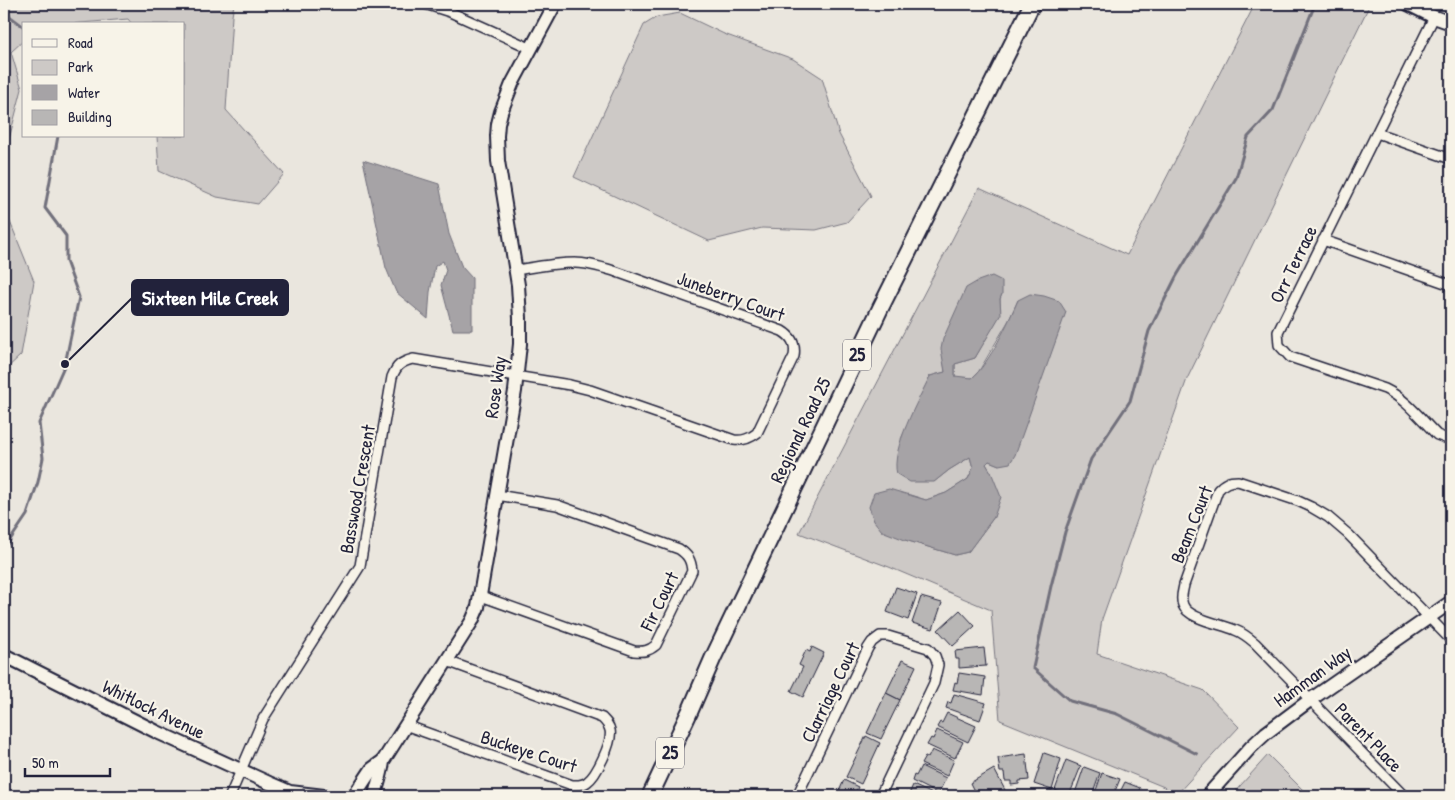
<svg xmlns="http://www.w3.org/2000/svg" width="1455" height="800" font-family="'Patrick Hand',sans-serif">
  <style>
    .green { fill: #cdc9c6; stroke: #787680; fill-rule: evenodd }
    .water { fill: #a6a3a6; stroke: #716f7b }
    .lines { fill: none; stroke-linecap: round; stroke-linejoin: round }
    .stream { stroke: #716f7b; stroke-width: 3 }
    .building { fill: #b8b6b5; stroke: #22223b }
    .street-casing { stroke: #22223b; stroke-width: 12 }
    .secondary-casing { stroke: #22223b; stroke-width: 16 }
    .primary-casing { stroke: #22223b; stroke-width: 19 }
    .street { stroke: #f7f3e8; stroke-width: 9 }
    .secondary { stroke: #f7f3e8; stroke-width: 12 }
    .primary { stroke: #f7f3e8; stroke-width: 15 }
    .labels { text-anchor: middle; stroke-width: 4.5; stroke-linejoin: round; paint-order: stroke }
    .shield { fill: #f7f3e8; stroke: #62616f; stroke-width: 1 }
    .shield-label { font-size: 18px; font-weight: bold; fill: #22223b }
    .street-label { font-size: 19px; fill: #22223b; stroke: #f7f3e8 }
    .leader { fill: none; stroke: #22223b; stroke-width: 2 }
    .callout-dot { fill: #22223b; stroke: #f7f3e8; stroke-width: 2 }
    .callout { fill: #22223b; stroke: #22223b; stroke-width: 2 }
    .callout-label { font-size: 20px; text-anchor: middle; font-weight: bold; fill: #fff }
  </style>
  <rect width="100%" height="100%" fill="#eae6de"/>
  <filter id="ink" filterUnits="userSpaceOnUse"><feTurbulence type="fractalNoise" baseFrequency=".02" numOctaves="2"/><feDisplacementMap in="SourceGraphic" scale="10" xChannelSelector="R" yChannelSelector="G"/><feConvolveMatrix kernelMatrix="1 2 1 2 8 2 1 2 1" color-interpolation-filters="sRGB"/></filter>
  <g filter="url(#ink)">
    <g class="green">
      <polygon points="4,4 234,4 232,16 226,110 284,174 258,204 217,197 159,171 157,136 184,136 184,24 132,24 128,19 69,24 24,24 24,40 11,52 22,89 8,143 6,212 34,281 21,355 4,371"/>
      <path d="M1255,4H1370L1187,379L1102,619L1097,654L1203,690L1239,727L1175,796H1173L1164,787L1000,720L991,610L889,567L799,533L979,188L1127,255ZM1002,294L1000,299V314L975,358L955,364V377L972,378L979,371L1009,320L1018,300L999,465L989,461L986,464L991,472L994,517L968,552L955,555L905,540L907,494L926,500L946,493L968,479L973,468L970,457L949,470L934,482L901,439L930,376L945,372L944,363Z"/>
      <polygon points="680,13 724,34 793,59 822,78 839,134 871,196 847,222 816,230 762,228 709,241 574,177 644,25 657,17"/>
      <polygon points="1268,755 1309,796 1231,796"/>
    </g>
    <g class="water">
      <polygon points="363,160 439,184 449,234 462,267 472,278 472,330 453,330 441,285 446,270 443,261 435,266 430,292 428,319 396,292 386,268"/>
      <path d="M992,276L1002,281V294L1000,299L1001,314L975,358L955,364V376L972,378C989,364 1009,321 1018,300L1030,294L1044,296L1059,301L1066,312L1015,455L1010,463L999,465L989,461L986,464L991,472L1001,497L994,517L968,552L955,555L905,540L882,531L874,521L869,507L874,493L889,489L926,500L946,493L968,479L973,468L970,457L949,470L934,482H910L897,474C890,450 919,399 930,376L945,372L941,349L943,339L966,288L978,281Z"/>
    </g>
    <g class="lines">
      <g class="stream">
        <polyline points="4,12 24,27"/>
        <polyline points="4,549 27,515 38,482 43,458 39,423 65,364 79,297 66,261 66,236 45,208 58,136"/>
        <polyline points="1197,754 1117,714 1070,701 1033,668 1051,586 1065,532 1091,459 1130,401 1149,331 1176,277 1236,178 1248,137 1273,110 1315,4"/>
      </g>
    </g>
    <g class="building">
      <polygon points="896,587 917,594 908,620 887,612"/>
      <polygon points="921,597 942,603 933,629 912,623"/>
      <polygon points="960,610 975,626 953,646 938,630"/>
      <polygon points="812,647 824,653 803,697 791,691 803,667 799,665 806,650 810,652"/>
      <polygon points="984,648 986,666 959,668 959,659 956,659 955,651"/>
      <polygon points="902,660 916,666 900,700 886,693"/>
      <polygon points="959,673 985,677 983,695 953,690 955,682 957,683"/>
      <polygon points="886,693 900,700 881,739 867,733"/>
      <polygon points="954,694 986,703 980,720 946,708 948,702 951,703"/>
      <polygon points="947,713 976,726 968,742 937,727 940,722 942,723"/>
      <polygon points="937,730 963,742 955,758 927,745 931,738 933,739"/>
      <polygon points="866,736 880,743 861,784 846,777"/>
      <polygon points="932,750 954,760 947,776 921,764 925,757 928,758"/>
      <polygon points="1044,753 1061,759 1052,790 1034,784"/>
      <polygon points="1026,754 1029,780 1019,781 1019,784 1011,785 1011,781 1005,781 1004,772 1000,772 998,758"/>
      <polygon points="1066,760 1081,766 1069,796 1055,790"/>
      <polygon points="921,766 946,778 938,794 912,781 914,775 916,776"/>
      <polygon points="1084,767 1100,773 1092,796 1074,796"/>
      <polygon points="994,769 1006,792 999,796 982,796 980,793 976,795 970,783"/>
      <polygon points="1102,773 1120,779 1113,796 1094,796"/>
      <polygon points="844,780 858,787 854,796 837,796"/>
      <polygon points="1125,782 1140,788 1137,796 1118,796"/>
      <polygon points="913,785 937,796 905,796 906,793 909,794"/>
    </g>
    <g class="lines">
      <g class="street-casing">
        <g id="street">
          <polyline points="425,4 450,12 530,48"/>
          <path d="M1434,17L1278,332L1279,345L1290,357L1385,389C1406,399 1421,419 1437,435L1445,438H1451"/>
          <polyline points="1377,133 1451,159"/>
          <polyline points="1323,240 1451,285"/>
          <path d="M481,596L634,651C644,652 649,651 656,645L692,571C691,560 688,555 679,549L557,505L497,495"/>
          <path d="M405,725L572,785C577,785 582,786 587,782C596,776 613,742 610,730C609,725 606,722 602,718L447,661"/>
          <path d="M230,796L263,719L360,566L392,377C397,365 401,362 413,359L570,385L590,390L734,440C743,441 749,439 757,433L794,356C796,344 792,337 782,331L614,271C601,267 588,263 575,263C555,263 535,267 516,270"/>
          <polyline points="797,796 868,648 872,642 880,636 888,636 928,648 935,656 938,665 934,683 880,796"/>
          <path d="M1404,796L1255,643C1248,637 1243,633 1235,630C1222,624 1188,619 1183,605C1180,598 1183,591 1184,585L1218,490C1224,483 1229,481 1238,481L1298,501L1311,507L1328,517L1349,535L1451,640"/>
        </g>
      </g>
      <g class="secondary-casing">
        <g id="secondary">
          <polyline points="1408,4 1434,17 1451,23"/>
          <polyline points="4,655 157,732 269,783 290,792 324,796"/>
          <polyline points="354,796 372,769 383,761 472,621 478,607 515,391 520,344 520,318 518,285 498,161 497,136 498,124 501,112 512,84 555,4"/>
          <path d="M375,796C377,784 382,774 383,761"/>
          <polyline points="1207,796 1251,747 1266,733 1310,700 1451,602"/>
        </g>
      </g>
      <g class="primary-casing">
        <polyline id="primary" points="650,796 690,711 713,658 880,309 1032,4"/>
      </g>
      <use href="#street" class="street"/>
      <use href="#secondary" class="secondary"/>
      <use href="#primary" class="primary"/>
    </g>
  </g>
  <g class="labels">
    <g class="shield">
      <rect x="843" y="339.5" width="28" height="31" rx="4"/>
      <rect x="656" y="737.5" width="28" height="31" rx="4"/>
    </g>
    <g class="shield-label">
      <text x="857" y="361">25</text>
      <text x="670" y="759">25</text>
    </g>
    <g class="street-label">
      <text transform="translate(1293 264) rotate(-64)" y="7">Orr Terrace</text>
      <text transform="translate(731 296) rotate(20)" y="7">Juneberry Court</text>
      <text transform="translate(495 387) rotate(-82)" y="7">Rose Way</text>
      <text transform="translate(800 430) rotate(-64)" y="7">Regional Road 25</text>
      <text transform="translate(357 489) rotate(-80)" y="7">Basswood Crescent</text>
      <text transform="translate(1191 524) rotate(-68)" y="7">Beam Court</text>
      <text transform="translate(659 601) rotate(-64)" y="7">Fir Court</text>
      <text transform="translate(1312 676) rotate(-36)" y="7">Hamman Way</text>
      <text transform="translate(830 692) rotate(-64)" y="7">Clarriage Court</text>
      <text transform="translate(154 709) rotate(26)" y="7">Whitlock Avenue</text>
      <text transform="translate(1369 737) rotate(46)" y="7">Parent Place</text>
      <text transform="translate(529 751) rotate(18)" y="7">Buckeye Court</text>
    </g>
  </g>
  <path class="leader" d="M65 364L132 298"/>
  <circle class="callout-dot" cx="65" cy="364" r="5"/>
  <rect class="callout" x="132" y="280" width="156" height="35" rx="5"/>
  <g class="callout-label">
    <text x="210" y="305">Sixteen Mile Creek</text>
  </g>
  <rect width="1455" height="800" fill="none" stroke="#f7f3e8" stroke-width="20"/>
  <rect x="10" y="10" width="1435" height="780" fill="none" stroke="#22223b" stroke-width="2" filter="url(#ink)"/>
  <rect x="22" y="22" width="162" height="115" fill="#f7f3e8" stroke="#a29fa3"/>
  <rect x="32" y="39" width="25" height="8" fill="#f7f3e8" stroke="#a29fa3"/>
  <text x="68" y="48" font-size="15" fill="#22223b">Road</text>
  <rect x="32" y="60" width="25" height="15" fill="#cdc9c6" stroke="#a29fa3"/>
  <text x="68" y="72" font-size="15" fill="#22223b">Park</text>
  <rect x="32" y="85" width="25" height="15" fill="#a6a3a6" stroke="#a29fa3"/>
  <text x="68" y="98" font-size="15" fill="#22223b">Water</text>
  <rect x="32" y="110" width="25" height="15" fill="#b8b6b5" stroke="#a29fa3"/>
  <text x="68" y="122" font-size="15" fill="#22223b">Building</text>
  <path d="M25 768v8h85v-8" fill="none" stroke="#22223b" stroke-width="2.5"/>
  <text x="32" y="768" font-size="15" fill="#22223b" stroke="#f7f3e8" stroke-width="4" paint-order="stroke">50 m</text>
</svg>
